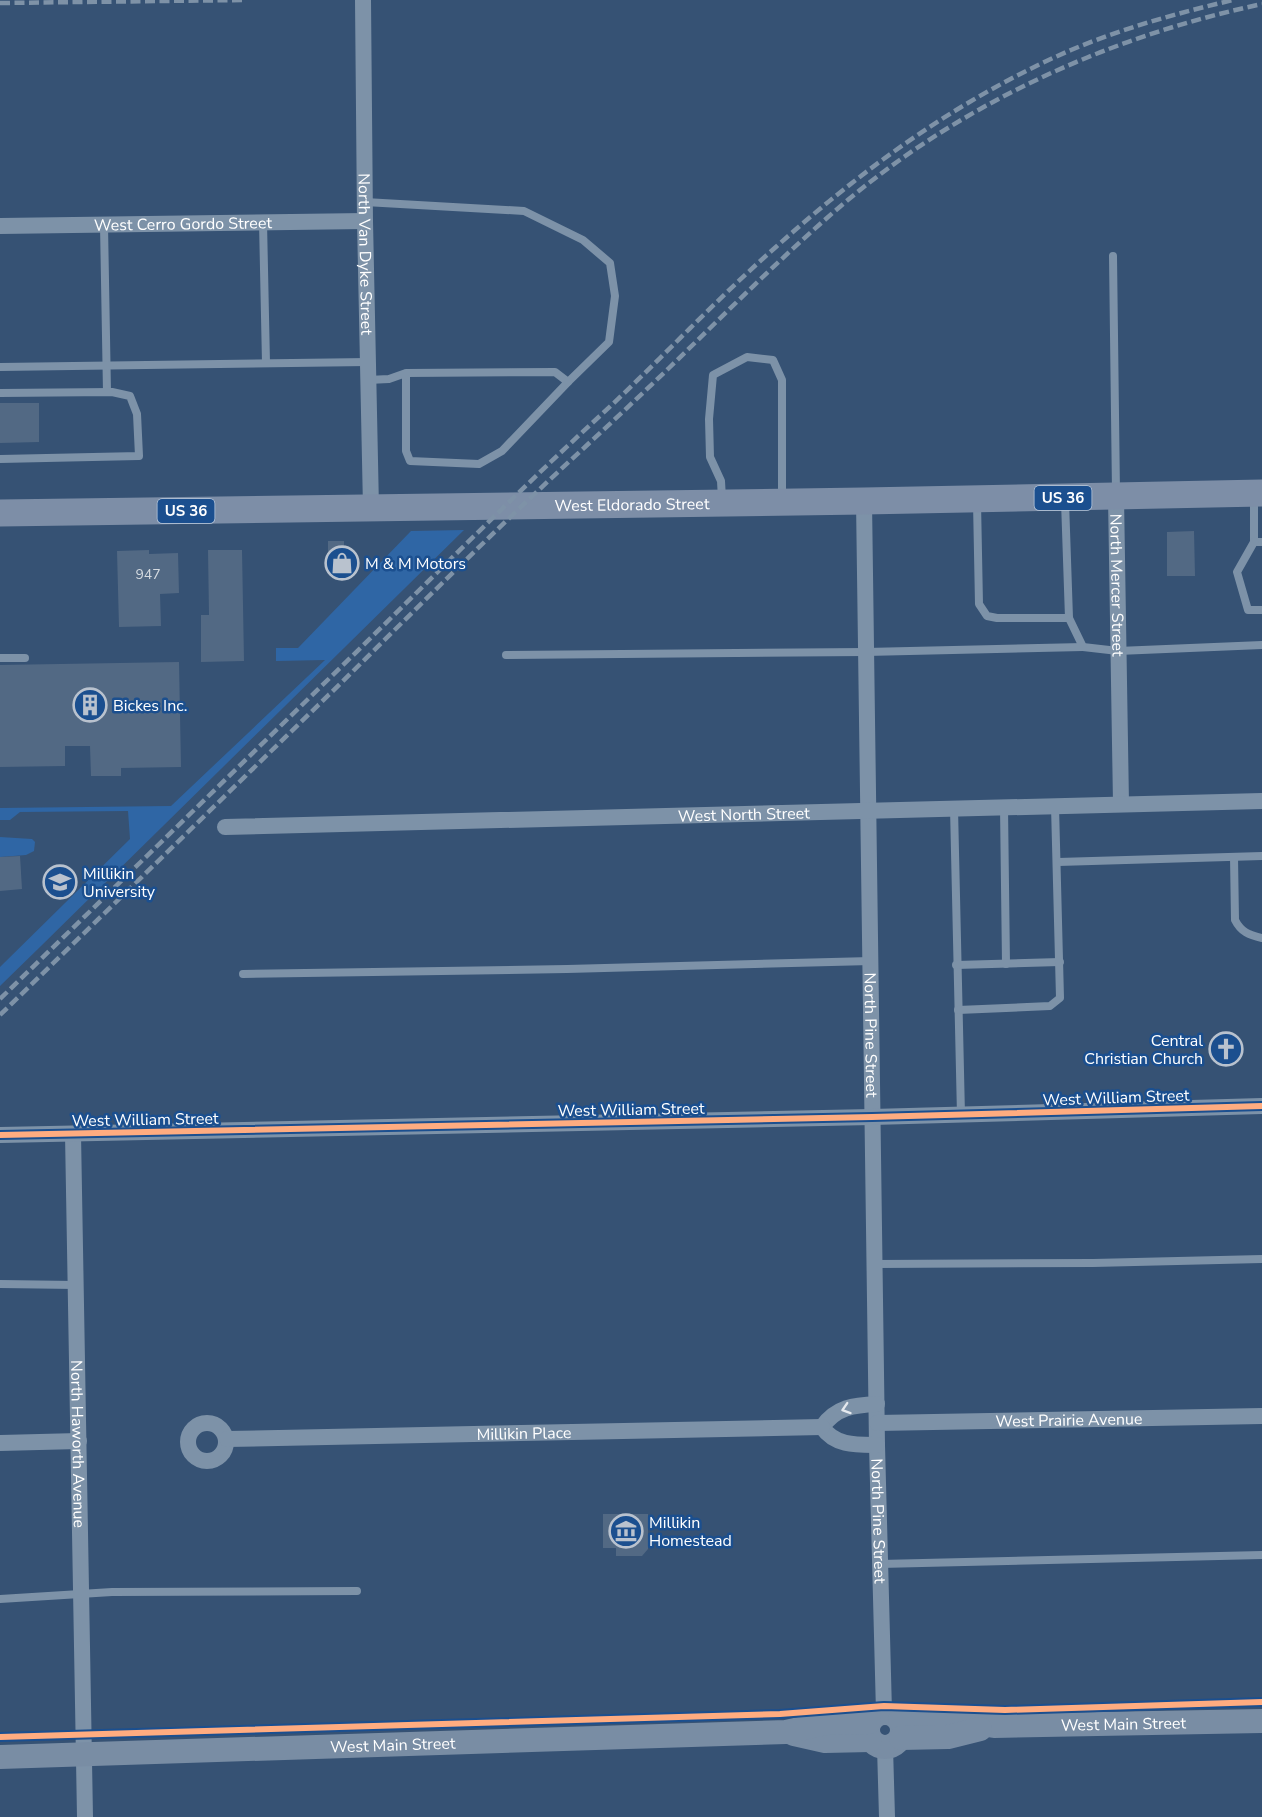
<svg xmlns="http://www.w3.org/2000/svg" width="1262" height="1817" font-family="'Nunito Sans',sans-serif">
  <style>
    .green { fill: #2f66a5 }
    .building { fill: #526984 }
    .lines { fill: none; stroke-linecap: round; stroke-linejoin: round }
    .lane { stroke: #7d92a8; stroke-width: 8 }
    .street { stroke: #7d92a8; stroke-width: 16 }
    .secondary { stroke: #798da4; stroke-width: 24 }
    .primary { stroke: #7d8ea7; stroke-width: 27 }
    .rail { stroke: #7e92a7; stroke-width: 4.5; stroke-dasharray: 10 4.5; stroke-linecap: butt }
    .cycleway-casing { stroke: #1b4f8f; stroke-width: 10 }
    .cycleway { stroke: #ffac80; stroke-width: 6 }
    .oneway { stroke: #e5e9ee }
    .labels { text-anchor: middle; stroke-width: 5; stroke-linejoin: round; paint-order: stroke }
    .number-label { font-size: 14px; fill: #d4dae0 }
    .shield { fill: #1b4f8f; stroke: #bbcadd; stroke-width: 1.5 }
    .shield-label { font-size: 15px; font-weight: bold; fill: #fff }
    .street-label { font-size: 16px; fill: #fff; stroke: #1b4f8f }
    .poi-label { font-size: 16px; fill: #fff; stroke: #1b4f8f; text-anchor: start }
  </style>
  <rect width="100%" height="100%" fill="#365274"/>
  <g class="green">
    <polygon points="464,530 40,947 0,986 0,967 130,839 128,811 20,812 10,820 0,820 0,808 171,806 325,660 276,661 276,648 298,648 411,531"/>
    <polygon points="0,837 32,839 35,842 34,851 26,855 0,857"/>
  </g>
  <g class="building">
    <polygon points="0,403 39,403 39,442 0,443"/>
    <polygon points="1194,531 1195,576 1167,576 1167,532"/>
    <polygon points="328,541 344,541 344,553 356,553 356,573 328,573"/>
    <polygon points="149,550 149,554 178,553 179,593 160,594 161,626 119,627 117,551"/>
    <polygon points="208,550 242,550 244,661 201,662 201,615 209,615"/>
    <polygon points="179,662 181,767 121,768 121,776 91,776 90,746 65,746 65,766 0,767 0,665"/>
    <polygon points="20,856 22,889 0,891 0,857"/>
    <polygon points="603,1514 648,1514 648,1549 642,1556 616,1556 616,1548 603,1548"/>
  </g>
  <g class="lines">
    <g class="lane">
      <polyline points="365,202 524,211 583,240 610,263 615,296 609,342 568,382"/>
      <polyline points="263,222 266,363"/>
      <polyline points="104,225 107,392"/>
      <polyline points="1113,256 1116,493"/>
      <polyline points="0,367 368,362"/>
      <polyline points="368,380 389,379 406,373 555,372 568,382 502,451 479,464 410,461 406,451 406,373"/>
      <polyline points="0,393 112,392 130,396 137,414 139,456 0,459"/>
      <polyline points="1254,497 1254,542 1262,542"/>
      <polyline points="722,499 721,481 710,457 709,419 713,375 747,357 773,360 782,380 782,499"/>
      <polyline points="1065,501 1069,618"/>
      <polyline points="977,502 979,604 987,616 997,618 1069,618 1083,647 1118,651 1262,645"/>
      <polyline points="1254,542 1237,572 1248,610 1262,610"/>
      <polyline points="506,655 866,652 1083,647"/>
      <polyline points="0,658 25,658"/>
      <polyline points="1004,807 1006,964"/>
      <polyline points="954,808 961,1115"/>
      <path d="M1234,857L1235,920C1241,932 1249,935 1262,938"/>
      <polyline points="1058,862 1262,856"/>
      <polyline points="956,965 1060,962"/>
      <polyline points="243,974 567,969 871,961"/>
      <polyline points="958,1010 1050,1006 1060,998 1055,806"/>
      <polyline points="875,1264 1093,1263 1262,1259"/>
      <polyline points="0,1284 76,1285"/>
      <polyline points="880,1564 1262,1555"/>
      <polyline points="0,1599 112,1592 357,1591"/>
    </g>
    <g class="street">
      <path id="s1" d="M363,0L365,221L371,508"/>
      <path id="s2" d="M0,226L365,221"/>
      <path id="s3" d="M1116,497L1121,804"/>
      <path id="s4" d="M864,501L877,1445L884,1712"/>
      <path id="s5" d="M225,827L1262,801"/>
      <path id="s6" d="M73,1134L85,1817"/>
      <polyline points="0,1135 872,1117 1262,1106"/>
      <circle cx="207" cy="1442" r="19"/>
      <path id="s7" d="M877,1423L1262,1416"/>
      <path d="M822,1427C836,1407 854,1405 877,1404"/>
      <path d="M822,1427C835,1446 856,1445 877,1445"/>
      <path id="s8" d="M227,1439L822,1427"/>
      <polyline points="0,1443 79,1441"/>
      <polyline points="885,1747 887,1817"/>
    </g>
    <g class="secondary">
      <circle cx="885" cy="1730" r="17"/>
      <path id="s9" d="M900,1720L947,1719L994,1726L1262,1721"/>
      <polyline points="794,1734 825,1741 870,1740"/>
      <polyline points="901,1738 948,1737 980,1729"/>
      <path id="s10" d="M0,1757L786,1732L826,1723L869,1722"/>
    </g>
    <path class="primary" id="s11" d="M0,513L864,501L1262,493"/>
    <g class="rail">
      <polyline points="0,3 245,0"/>
      <path d="M0,999C114,888 227,778 341,667C424,586 505,504 590,425C654,367 712,303 777,246C865,167 962,97 1071,50C1123,28 1178,13 1233,0"/>
      <path d="M0,1015C114,904 228,793 342,682C422,603 502,523 585,447C613,421 641,395 669,368C728,311 786,252 849,199C968,100 1112,36 1262,4"/>
    </g>
    <g class="cycleway-casing">
      <g id="cycleway">
        <polyline points="0,1135 872,1117 1262,1106"/>
        <polyline points="0,1737 780,1714 884,1706 1005,1710 1262,1702"/>
      </g>
    </g>
    <use href="#cycleway" class="cycleway"/>
  </g>
  <defs><path id="oneway-chevron" d="M-2-3.5L2.5 0L-2 3.5" fill="none" stroke-width="1.6" stroke-linecap="round" stroke-linejoin="round" transform="scale(1.5)"/></defs>
  <use class="oneway" href="#oneway-chevron" transform="translate(846 1409) rotate(162)"/>
  <defs>
    <g id="shop-ring" transform="scale(1.725)"><circle r="9.5" fill="#1b4f8f" stroke="#b9c2ce" stroke-width="1.5"/><path d="M-5-2.5h2.3a2.7 3.5 0 0 1 5.4 0H5L5.5 6h-11ZM-1.5-2.5h3a1.5 2.3 0 0 0-3 0Z" fill="#b9c2ce"/></g>
    <g id="building-ring" transform="scale(1.725)"><circle r="9.5" fill="#1b4f8f" stroke="#b9c2ce" stroke-width="1.5"/><path d="M-4-6H4V6H1V3H-1V6H-4ZM-2.5-4.3h1.7v1.8h-1.7ZM.8-4.3h1.7v1.8H.8ZM-2.5-1h1.7V.8h-1.7ZM.8-1h1.7V.8H.8Z" fill="#b9c2ce"/></g>
    <g id="university-ring" transform="scale(1.725)"><circle r="9.5" fill="#1b4f8f" stroke="#b9c2ce" stroke-width="1.5"/><path d="M0-5L7-2L0 1L-7-2ZM-4 1L0 2.5L4 1V4Q0 6-4 4Z" fill="#b9c2ce"/></g>
    <g id="church-ring" transform="scale(1.725)"><circle r="9.5" fill="#1b4f8f" stroke="#b9c2ce" stroke-width="1.5"/><path d="M-1.2-6h2.4v3.5h3.3v2.4h-3.3V6h-2.4V-.1h-3.3v-2.4h3.3Z" fill="#b9c2ce"/></g>
    <g id="museum-ring" transform="scale(1.725)"><circle r="9.5" fill="#1b4f8f" stroke="#b9c2ce" stroke-width="1.5"/><path d="M0-6L6-3V-2H-6V-3ZM-5-1h2V3h-2ZM-1-1h2V3h-2ZM3-1h2V3H3ZM-6 4H6V6H-6Z" fill="#b9c2ce"/></g>
  </defs>
  <g fill-rule="evenodd">
    <use href="#shop-ring" x="342" y="563"/>
    <use href="#building-ring" x="90" y="705"/>
    <use href="#university-ring" x="60" y="882"/>
    <use href="#church-ring" x="1226" y="1049"/>
    <use href="#museum-ring" x="626" y="1531"/>
  </g>
  <g class="labels">
    <g class="number-label">
      <text x="148" y="579">947</text>
    </g>
    <g class="shield">
      <rect x="1034.5" y="486" width="57" height="24" rx="4.5"/>
      <rect x="157.5" y="499" width="57" height="24" rx="4.5"/>
    </g>
    <g class="shield-label">
      <text x="1063" y="503">US 36</text>
      <text x="186" y="516">US 36</text>
    </g>
    <g class="street-label">
      <text dy="6" stroke="none"><textPath href="#s2" startOffset="183">West Cerro Gordo Street</textPath></text>
      <text dy="6" stroke="none"><textPath href="#s1" startOffset="254">North Van Dyke Street</textPath></text>
      <text dy="6" stroke="none"><textPath href="#s11" startOffset="632">West Eldorado Street</textPath></text>
      <text dy="6" stroke="none"><textPath href="#s3" startOffset="88">North Mercer Street</textPath></text>
      <text dy="6" stroke="none"><textPath href="#s5" startOffset="519">West North Street</textPath></text>
      <text dy="6" stroke="none"><textPath href="#s4" startOffset="534">North Pine Street</textPath></text>
      <text transform="translate(1116 1097) rotate(-2)" y="6">West William Street</text>
      <text transform="translate(631 1109) rotate(-1)" y="6">West William Street</text>
      <text transform="translate(145 1119) rotate(-1)" y="6">West William Street</text>
      <text dy="6" stroke="none"><textPath href="#s7" startOffset="192">West Prairie Avenue</textPath></text>
      <text dy="6" stroke="none"><textPath href="#s8" startOffset="297">Millikin Place</textPath></text>
      <text dy="6" stroke="none"><textPath href="#s6" startOffset="310">North Haworth Avenue</textPath></text>
      <text dy="6" stroke="none"><textPath href="#s4" startOffset="1020">North Pine Street</textPath></text>
      <text dy="6" stroke="none"><textPath href="#s9" startOffset="224">West Main Street</textPath></text>
      <text dy="6" stroke="none"><textPath href="#s10" startOffset="393">West Main Street</textPath></text>
    </g>
    <g class="poi-label">
      <text x="365" y="569">M &amp; M Motors</text>
      <text x="113" y="711">Bickes Inc.</text>
      <text x="83" y="879">Millikin<tspan x="83" dy="18">University</tspan></text>
      <text x="1203" y="1046" text-anchor="end">Central<tspan x="1203" dy="18">Christian Church</tspan></text>
      <text x="649" y="1528">Millikin<tspan x="649" dy="18">Homestead</tspan></text>
    </g>
  </g>
</svg>
